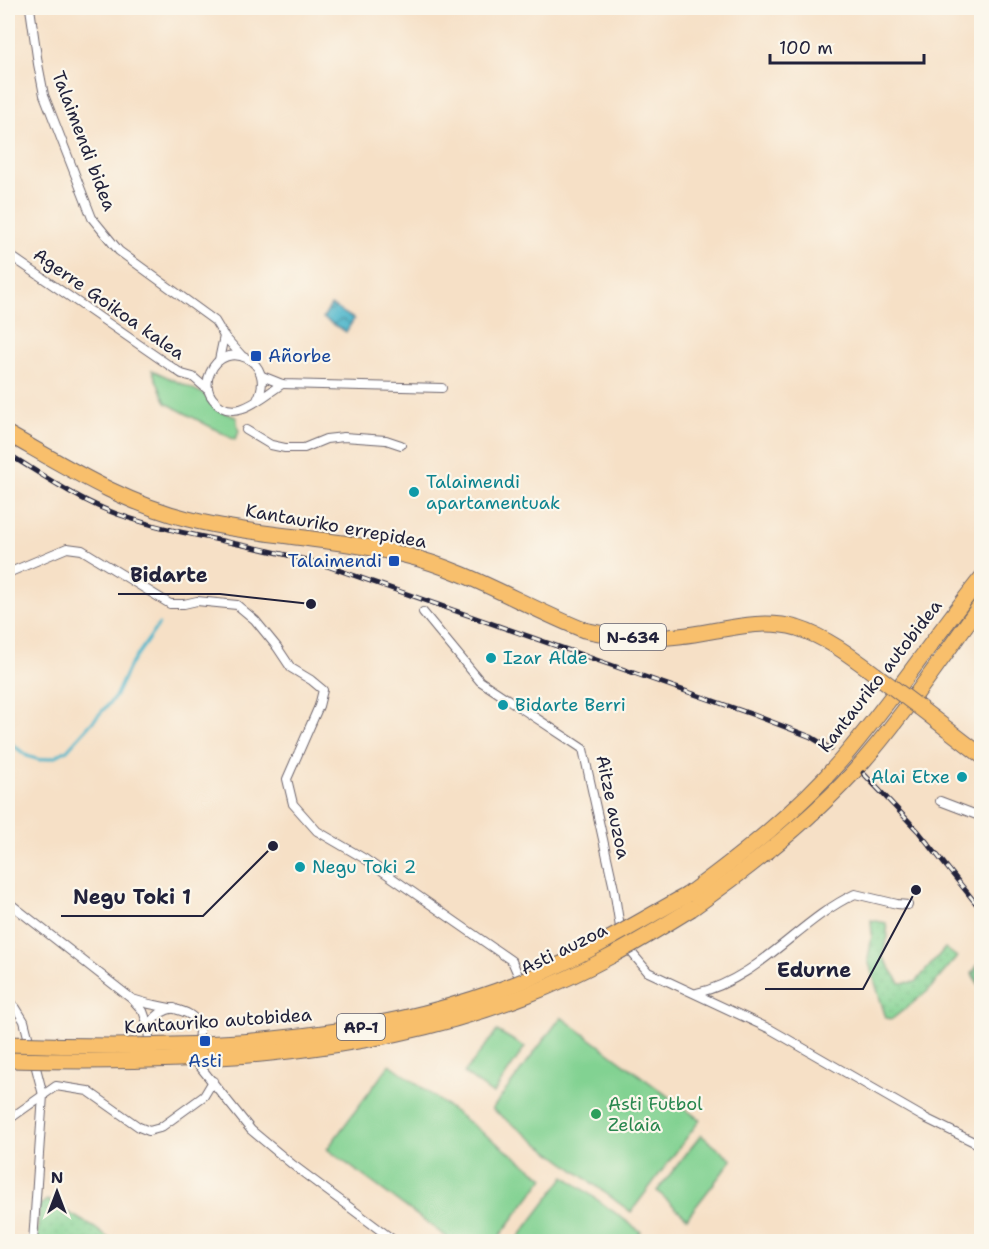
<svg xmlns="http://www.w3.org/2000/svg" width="989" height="1249" font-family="'Shantell Sans',sans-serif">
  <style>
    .forest { fill: url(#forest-firs); stroke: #466b5c; stroke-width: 1.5 }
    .park { fill: #82d292; stroke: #527a66; stroke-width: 1.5 }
    .garden { fill: url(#garden-dots); stroke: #527a66; stroke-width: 1.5 }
    .water { fill: url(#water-waves); stroke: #386c83; stroke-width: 1.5 }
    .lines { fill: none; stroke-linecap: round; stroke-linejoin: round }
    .stream { stroke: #4eb6cb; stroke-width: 3 }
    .street-casing { stroke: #6c646c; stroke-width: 10 }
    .highway-casing { stroke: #6c646c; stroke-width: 17 }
    .street { stroke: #fff; stroke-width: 8 }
    .highway { stroke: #f8bf6c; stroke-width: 15 }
    .rail-casing { stroke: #22223b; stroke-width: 5 }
    .rail { stroke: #fbf7ec; stroke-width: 3; stroke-dasharray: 9; stroke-linecap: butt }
    .highway-bridge-casing { stroke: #6c646c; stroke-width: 17; stroke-linecap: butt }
    .highway-bridge { stroke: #f8bf6c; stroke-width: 15 }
    .transit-dot { fill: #1a4fb4; stroke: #fbf7ec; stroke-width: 2 }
    .culture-dot { fill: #0f9aa8; stroke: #fbf7ec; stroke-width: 2 }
    .leisure-dot { fill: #2e9e5b; stroke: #fbf7ec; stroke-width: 2 }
    .labels { text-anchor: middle; stroke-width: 4.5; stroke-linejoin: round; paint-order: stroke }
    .shield { fill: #fbf7ec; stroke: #636270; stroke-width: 1.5 }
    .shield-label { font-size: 16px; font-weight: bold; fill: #22223b }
    .street-label { font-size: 18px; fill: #22223b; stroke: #fbf7ec }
    .transit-label { font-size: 18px; fill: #164399; stroke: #fbf7ec; text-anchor: start }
    .culture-label { font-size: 18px; fill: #0d838f; stroke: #fbf7ec; text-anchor: start }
    .leisure-label { font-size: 18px; fill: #27864d; stroke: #fbf7ec; text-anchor: start }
    .leader { fill: none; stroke: #22223b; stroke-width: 2 }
    .callout-dot { fill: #22223b; stroke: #fbf7ec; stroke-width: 2 }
    .callout-label { font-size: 20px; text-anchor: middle; font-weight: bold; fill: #22223b; stroke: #fbf7ec; stroke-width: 4.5; stroke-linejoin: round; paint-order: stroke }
  </style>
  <defs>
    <pattern id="forest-firs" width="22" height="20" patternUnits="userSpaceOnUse" patternTransform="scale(1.5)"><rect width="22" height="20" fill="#69b47c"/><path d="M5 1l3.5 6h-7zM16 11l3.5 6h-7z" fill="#569267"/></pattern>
    <pattern id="garden-dots" width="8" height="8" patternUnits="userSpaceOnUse" patternTransform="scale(1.5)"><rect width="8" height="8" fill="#82d292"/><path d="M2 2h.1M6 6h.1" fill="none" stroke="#70b47f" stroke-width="1.8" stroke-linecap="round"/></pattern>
    <pattern id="water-waves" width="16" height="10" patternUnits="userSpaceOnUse" patternTransform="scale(1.5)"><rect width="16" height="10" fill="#4eb6cb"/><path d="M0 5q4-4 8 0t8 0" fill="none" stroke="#4094a6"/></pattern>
  </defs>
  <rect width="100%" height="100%" fill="#fbf7ec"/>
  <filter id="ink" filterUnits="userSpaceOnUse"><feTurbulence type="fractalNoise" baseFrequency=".0167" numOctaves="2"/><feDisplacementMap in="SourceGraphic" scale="12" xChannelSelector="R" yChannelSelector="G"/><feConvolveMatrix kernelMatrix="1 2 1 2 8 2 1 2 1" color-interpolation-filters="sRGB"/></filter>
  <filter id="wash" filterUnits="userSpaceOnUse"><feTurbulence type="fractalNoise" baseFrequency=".008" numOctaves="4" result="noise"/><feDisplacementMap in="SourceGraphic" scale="24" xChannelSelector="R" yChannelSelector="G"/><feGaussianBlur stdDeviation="1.35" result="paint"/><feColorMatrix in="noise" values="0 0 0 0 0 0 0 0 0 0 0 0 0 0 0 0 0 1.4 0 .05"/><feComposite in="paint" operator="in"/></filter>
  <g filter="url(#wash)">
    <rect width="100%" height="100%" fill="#f6e0c6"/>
    <polygon class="forest" points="981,959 981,989 972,974"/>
    <g class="park">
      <polygon points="152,370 204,394 217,410 236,417 239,432 235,440 166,403"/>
      <polygon points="561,1017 700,1120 631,1212 492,1109"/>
      <polygon points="497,1031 525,1047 493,1094 464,1073"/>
      <polygon points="390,1064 544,1178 496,1241 452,1241 327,1149"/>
      <polygon points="701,1135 732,1160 687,1218 657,1191"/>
      <polygon points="565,1176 641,1232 634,1241 516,1241"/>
    </g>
    <g class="garden">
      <polygon points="871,920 886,923 888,937 882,956 900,983 916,982 945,948 957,957 928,991 892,1019 886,1018 868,960 872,935"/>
      <polygon points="47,1200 95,1228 112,1241 37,1242 39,1206"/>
    </g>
    <polygon class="water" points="331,305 354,319 346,332 323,318"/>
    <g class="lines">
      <polyline class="stream" points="8,741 27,756 40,760 55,757 67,750 115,697 129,667 159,624"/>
    </g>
  </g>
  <g filter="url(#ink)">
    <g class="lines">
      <g class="street-casing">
        <g id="street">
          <polyline points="30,8 38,64 44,95 92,218 119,251 215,321 224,336 242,356"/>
          <polyline points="8,254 173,368 182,374 193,377 208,390"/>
          <polyline points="219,360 224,336"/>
          <polyline points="262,376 282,384 442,388"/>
          <path d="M257,400C278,361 225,337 210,373C206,381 207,392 213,399C233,426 263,396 282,384"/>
          <polyline points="246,430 271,445 285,448 304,448 326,439 344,437 386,440 401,445"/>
          <polyline points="8,573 67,548 82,550 170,604 184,604 197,601 237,605 255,620 277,647 291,668 311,680 323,690 319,706 287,779 293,804 317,831 365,859 512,961 522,984"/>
          <polyline points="423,612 480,681 583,749 614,889 621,934"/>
          <polyline points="940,801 982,817"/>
          <polyline points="8,902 132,999 143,1011 149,1028"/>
          <polyline points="612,945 621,940 648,972 770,1029 923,1117 982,1146"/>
          <path d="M697,993C759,979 799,920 855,894L897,904L908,905"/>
          <path d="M132,999C140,1001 147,1004 155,1005C178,1010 209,1011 196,1046"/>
          <polyline points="8,1001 16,1008 24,1021 43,1095 33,1242"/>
          <path d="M152,1047C142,1027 155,1012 174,1008"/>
          <polyline points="194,1059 251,1130 293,1165 396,1242"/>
          <polyline points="8,1120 56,1086 88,1091 139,1127 149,1131 160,1128 204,1096 213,1081"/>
        </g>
      </g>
      <g class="highway-casing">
        <g id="highway">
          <path d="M8,434C65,466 123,503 188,519C259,537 333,537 404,555C468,570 523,606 584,630C615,637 647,640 679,636C719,632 757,617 797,628C826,637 851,656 875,674"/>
          <polyline points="920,708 982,756"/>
          <path d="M687,895C742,855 797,811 842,759C892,701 934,637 982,577"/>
          <path d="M691,909C748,869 805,825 852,774C900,721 940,660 982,603"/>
        </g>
      </g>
      <use href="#street" class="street"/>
      <use href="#highway" class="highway"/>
      <g class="rail-casing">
        <g id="rail">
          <path d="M8,454C43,475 78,500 117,514C185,538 258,544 327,566L754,715L811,737L831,749"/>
          <polyline points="863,773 918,831 982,911"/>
        </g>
      </g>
      <use href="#rail" class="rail"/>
      <g class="highway-bridge-casing">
        <g id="highway-bridge">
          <polyline points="875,674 920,708"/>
          <path d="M8,1044C179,1050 356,1047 518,983C577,960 631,926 687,895"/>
          <path d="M8,1060C182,1064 362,1059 527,995C585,973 638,942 691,909"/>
        </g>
      </g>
      <use href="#highway-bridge" class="highway-bridge"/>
    </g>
  </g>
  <g class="transit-dot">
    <rect x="250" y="350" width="12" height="12" rx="3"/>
    <rect x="388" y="555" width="12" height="12" rx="3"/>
    <rect x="199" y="1035" width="12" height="12" rx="3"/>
  </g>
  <g class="culture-dot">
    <circle cx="414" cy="492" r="6"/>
    <circle cx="491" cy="658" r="6"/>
    <circle cx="503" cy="705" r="6"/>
    <circle cx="962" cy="777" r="6"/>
    <circle cx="300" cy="867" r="6"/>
  </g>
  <circle class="leisure-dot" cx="596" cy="1114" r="6"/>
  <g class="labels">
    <g class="shield">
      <rect x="600" y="624" width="66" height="26" rx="4.5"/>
      <rect x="337" y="1014" width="48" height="26" rx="4.5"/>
    </g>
    <g class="shield-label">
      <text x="633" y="643">N-634</text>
      <text x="361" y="1033">AP-1</text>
    </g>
    <g class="street-label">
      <text transform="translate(84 141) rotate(69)" y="6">Talaimendi bidea</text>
      <text transform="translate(109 304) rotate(35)" y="6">Agerre Goikoa kalea</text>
      <text transform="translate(336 526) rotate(10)" y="6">Kantauriko errepidea</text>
      <text transform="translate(880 676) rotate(-52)" y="6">Kantauriko autobidea</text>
      <text transform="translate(613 807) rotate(78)" y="6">Aitze auzoa</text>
      <text transform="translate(564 949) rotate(-26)" y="6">Asti auzoa</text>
      <text transform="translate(218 1021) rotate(-4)" y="6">Kantauriko autobidea</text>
    </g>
    <g class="transit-label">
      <text x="268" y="362">Añorbe</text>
      <text x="382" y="567" text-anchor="end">Talaimendi</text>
      <text x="205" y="1067" text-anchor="middle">Asti</text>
    </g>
    <g class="culture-label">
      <text x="426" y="488">Talaimendi<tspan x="426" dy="21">apartamentuak</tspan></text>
      <text x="503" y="664">Izar Alde</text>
      <text x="515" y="711">Bidarte Berri</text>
      <text x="950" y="783" text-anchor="end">Alai Etxe</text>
      <text x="312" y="873">Negu Toki 2</text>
    </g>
    <g class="leisure-label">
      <text x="608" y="1110">Asti Futbol<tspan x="608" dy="21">Zelaia</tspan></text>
    </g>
  </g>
  <path class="leader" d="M311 604L220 594H118M273 846L203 916H61M916 890L863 989H765"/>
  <g class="callout-dot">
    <circle cx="311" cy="604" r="6"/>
    <circle cx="273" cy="846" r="6"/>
    <circle cx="916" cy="890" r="6"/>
  </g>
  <g class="callout-label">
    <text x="169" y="582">Bidarte</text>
    <text x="132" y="904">Negu Toki 1</text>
    <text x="814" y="977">Edurne</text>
  </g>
  <rect width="989" height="1249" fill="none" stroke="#fbf7ec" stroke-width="30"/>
  <g transform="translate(57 1192)" stroke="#fbf7ec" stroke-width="4.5" paint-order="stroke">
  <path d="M0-4.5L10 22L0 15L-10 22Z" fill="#22223b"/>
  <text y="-9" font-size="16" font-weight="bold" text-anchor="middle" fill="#22223b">N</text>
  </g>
  <path d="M770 54v9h154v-9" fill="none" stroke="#22223b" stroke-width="3"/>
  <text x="779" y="54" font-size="18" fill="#22223b" stroke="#fbf7ec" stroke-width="4.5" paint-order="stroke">100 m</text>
</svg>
